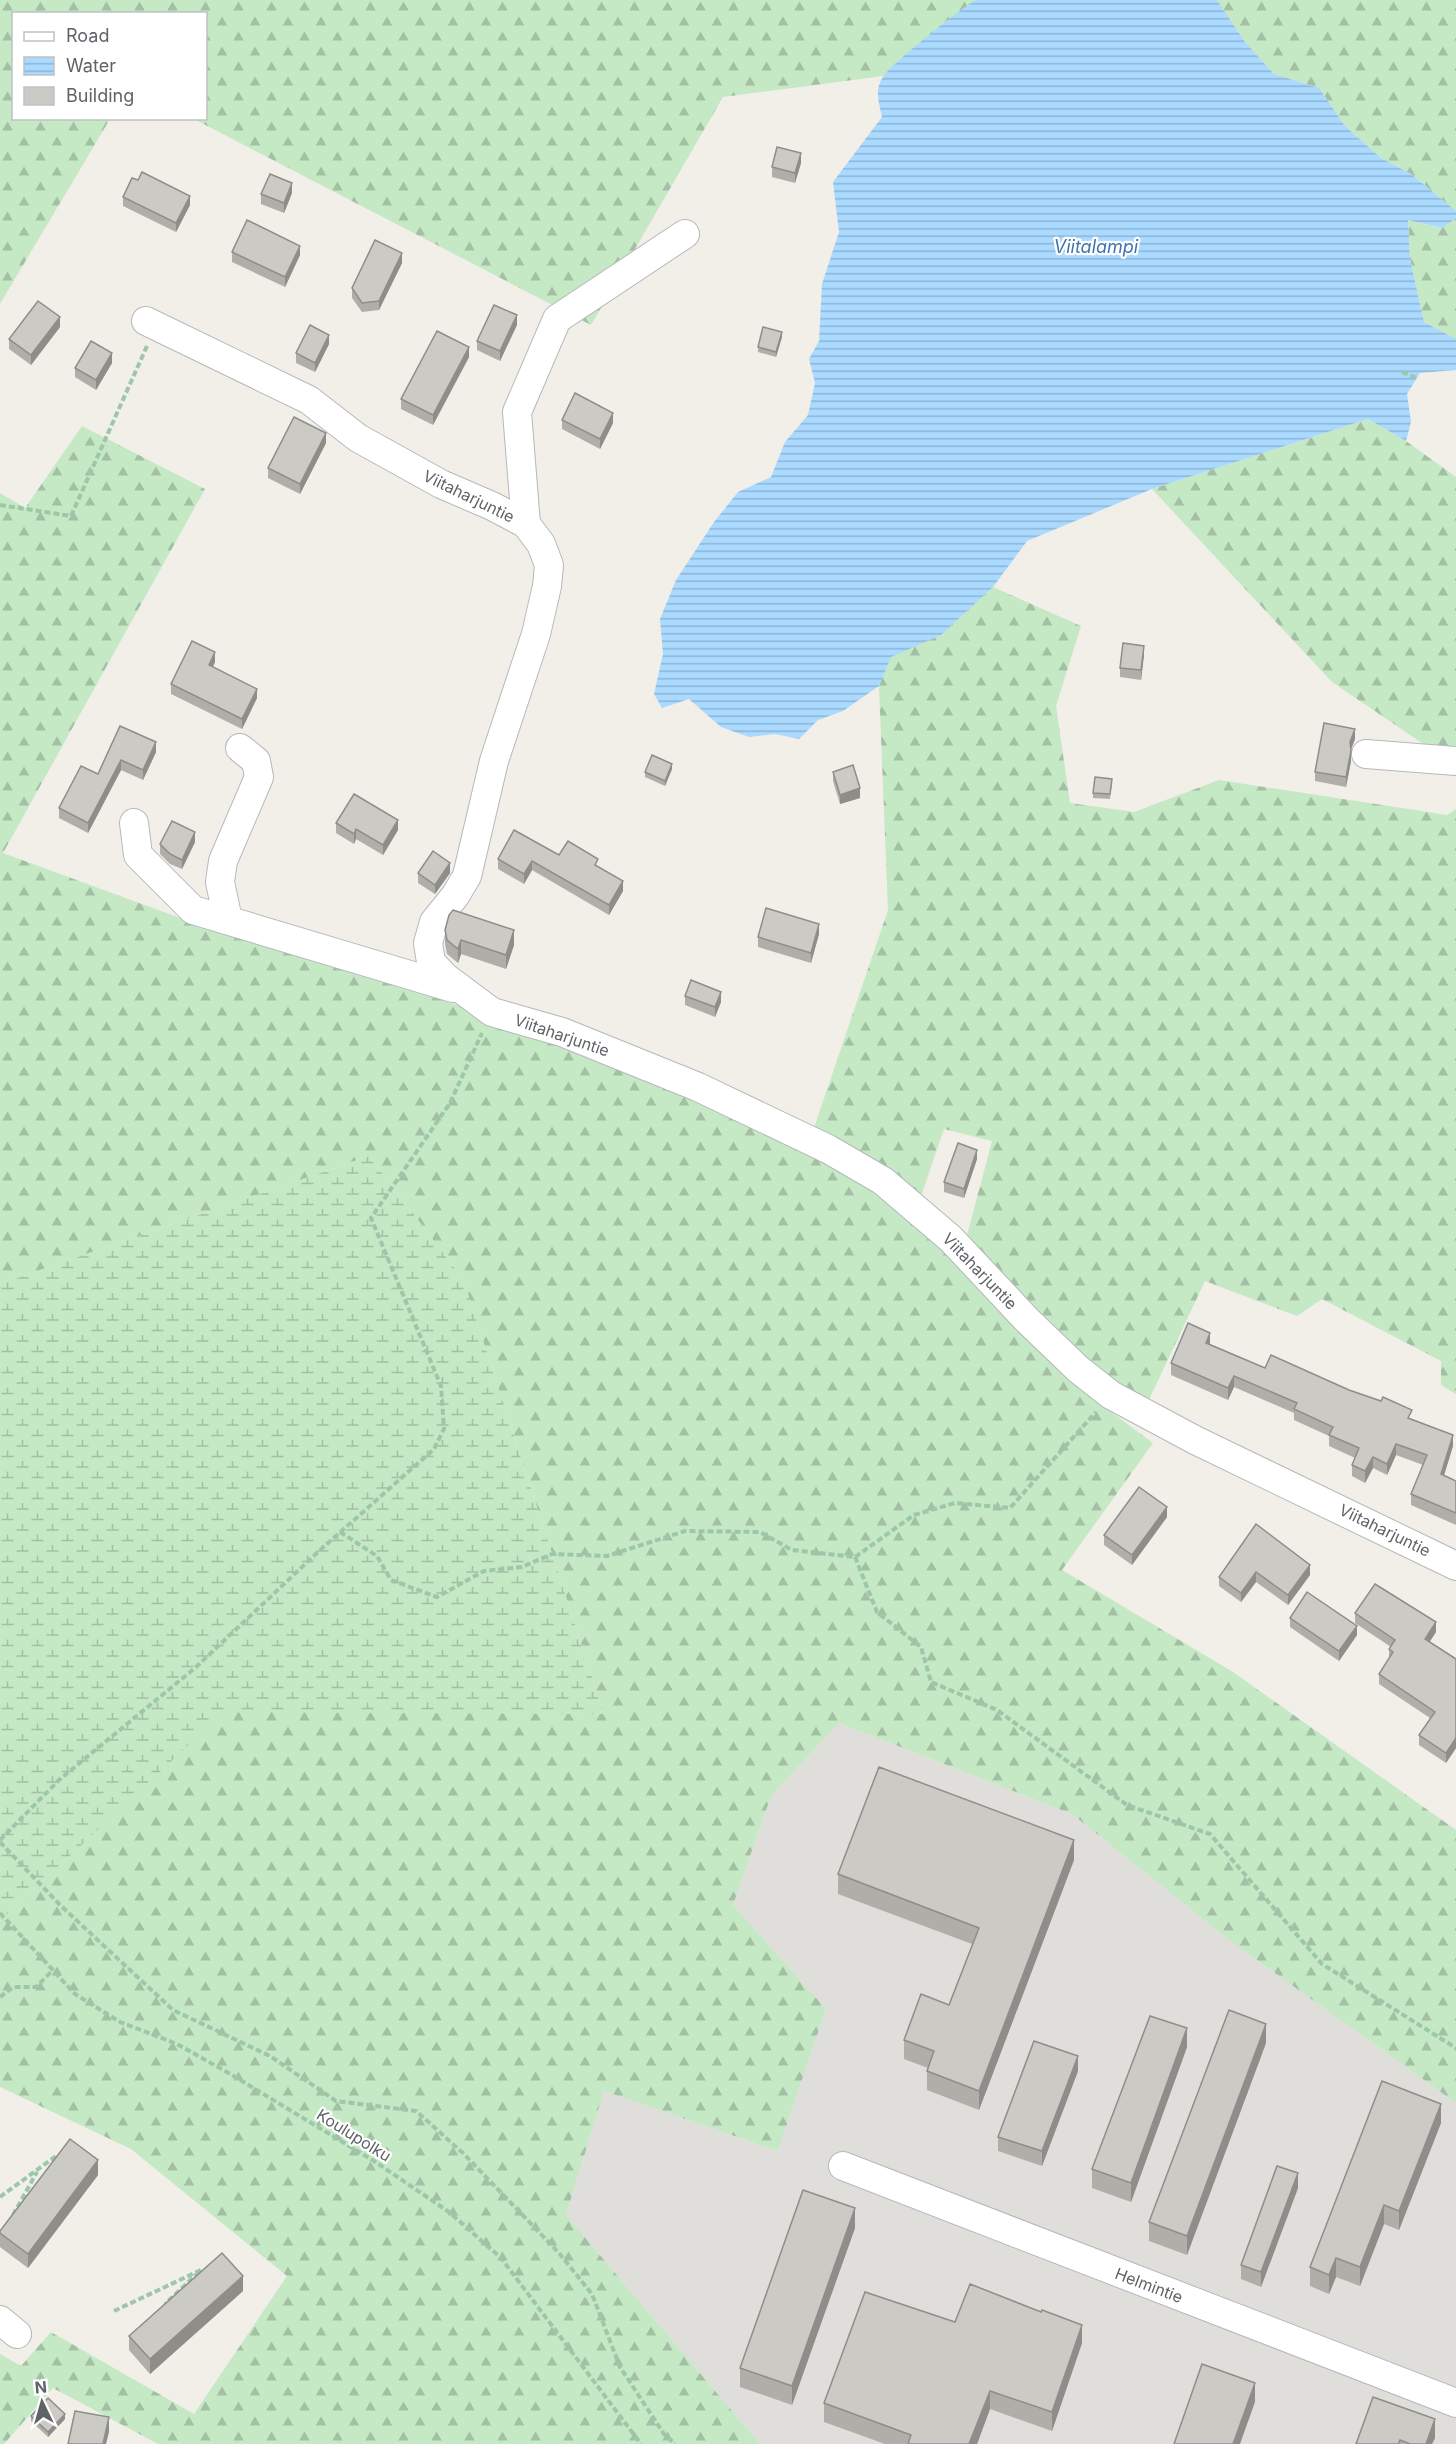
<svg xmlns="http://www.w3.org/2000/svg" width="1456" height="2444" font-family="Inter,sans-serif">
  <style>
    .industrial { fill: #e0deda }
    .forest { fill: url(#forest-firs) }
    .wetland { fill: url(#wetland-marsh) }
    .water { fill: url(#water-rules) }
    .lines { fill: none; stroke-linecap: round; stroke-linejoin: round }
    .minor-casing { stroke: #b5b8bc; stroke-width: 30 }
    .path { stroke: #9cc7a9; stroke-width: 4; stroke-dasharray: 6 3; stroke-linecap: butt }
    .minor { stroke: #fff; stroke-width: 28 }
    .wall { fill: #afaea9 }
    .shaded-wall { fill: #8f8d8a }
    .building { fill: #cccac5; stroke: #8f8d8a; stroke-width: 1.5 }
    .labels { text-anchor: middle; stroke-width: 4.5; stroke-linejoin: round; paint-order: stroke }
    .street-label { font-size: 16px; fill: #5f6368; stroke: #fff }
    .water-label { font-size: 18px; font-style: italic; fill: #4174aa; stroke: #fff }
  </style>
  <defs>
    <pattern id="forest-firs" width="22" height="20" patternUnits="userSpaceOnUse" patternTransform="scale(1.5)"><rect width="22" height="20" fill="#c5e8c5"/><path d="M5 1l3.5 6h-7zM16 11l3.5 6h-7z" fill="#a3c0a4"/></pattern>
    <pattern id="wetland-marsh" width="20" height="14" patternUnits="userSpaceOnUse" patternTransform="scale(1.5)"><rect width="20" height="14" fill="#c5e8c5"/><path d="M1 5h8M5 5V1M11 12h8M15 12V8" fill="none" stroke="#a3c0a4"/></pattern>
    <pattern id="water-rules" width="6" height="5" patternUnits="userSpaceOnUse" patternTransform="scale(1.5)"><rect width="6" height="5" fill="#aadaff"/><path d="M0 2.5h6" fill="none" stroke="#8eb4d2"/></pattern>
  </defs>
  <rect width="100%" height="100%" fill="#f1efe8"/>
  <polygon class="industrial" points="839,1723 1072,1814 1233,1943 1456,2103 1456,2444 760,2444 566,2215 604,2091 778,2151 826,2009 733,1905 771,1796"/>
  <g class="forest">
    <polygon points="0,0 976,0 910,51 883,76 723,97 591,325 194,119 206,118 206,14 14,14 14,118 110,119 0,304"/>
    <polygon points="1217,0 1456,0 1456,211 1411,174 1381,158 1345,126 1319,88 1274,74 1245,42"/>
    <polygon points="1456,218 1456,339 1424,322 1410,259 1408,220 1441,228"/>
    <polygon points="1368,419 1406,441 1456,477 1456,766 1332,682 1152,489"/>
    <polygon points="82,426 205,489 3,853 191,922 516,1023 689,1092 804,1150 876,1192 942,1247 1099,1403 1153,1443 1062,1570 1233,1672 1456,1830 1456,2103 1233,1943 1072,1814 839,1723 771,1796 733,1905 826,2009 778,2151 604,2091 566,2215 760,2444 158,2444 53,2388 4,2444 0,2444 0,2354 21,2366 51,2332 194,2414 287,2276 131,2149 0,2087 0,1921 224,1711 604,1714 463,1279 369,1156 0,1284 0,493 25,508"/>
    <polygon points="993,587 1081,626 1056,706 1070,803 1134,812 1219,780 1447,815 1456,809 1456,1394 1441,1385 1441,1361 1322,1299 1297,1316 1205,1281 1147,1404 1118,1388 966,1239 992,1141 944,1129 921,1196 814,1128 888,910 879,686 890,657 941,634"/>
  </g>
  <polygon class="wetland" points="369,1156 463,1279 604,1714 224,1712 0,1921 0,1284"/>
  <path class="water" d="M976,0H1217L1245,42L1274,74L1319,88L1345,126L1381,158L1411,174L1456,211V218L1442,228L1408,220L1410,259L1424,322L1456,339V370L1420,373L1407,394L1411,422L1406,441L1368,419L1152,489L1027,541L993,587L941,635L891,657L879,686L843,711L818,720L799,739L775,734L749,737L721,727L689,699L662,708L654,694L663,654L660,619L676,580L714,522L738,492L771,477L785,442L808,415L815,383L809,359L819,341L822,284L839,232L833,182L882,117C879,103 874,90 883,77C890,65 962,7 976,0Z"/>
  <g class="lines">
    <g class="minor-casing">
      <g id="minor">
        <polyline points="146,321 309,400 358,438 441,484 492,506 526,524 541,544 549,565 547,586 536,634 494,761 467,876 455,896 434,922 428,943 431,962 445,977 492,1012 562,1032 698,1087 828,1149 883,1181 951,1239 1026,1319 1078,1369 1111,1395 1195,1440 1456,1566"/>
        <polyline points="526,524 517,412 557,319 685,234"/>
        <polyline points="1366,754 1456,761"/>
        <polyline points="134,823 138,855 193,910 453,988"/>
        <polyline points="228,920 220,882 223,861 259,777 256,761 240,748"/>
        <polyline points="843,2166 1456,2403"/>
        <polyline points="0,2320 17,2334"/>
      </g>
    </g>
    <g class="path">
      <polyline points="1402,372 1417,378"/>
      <polyline points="0,505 71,516 147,346"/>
      <polyline points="340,1532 377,1556 391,1580 437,1597 484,1571 522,1567 552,1554 607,1556 685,1531 760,1532 792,1550 855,1557 914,1515 955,1503 1010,1508 1096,1412"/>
      <polyline points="855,1557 877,1612 921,1647 931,1682 997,1710 1127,1805 1210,1834 1322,1964 1456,2048"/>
      <polyline points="0,1840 59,1780 195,1668 318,1552 434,1449 444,1429 441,1386 371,1218 450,1103 482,1033"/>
      <polyline points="0,1842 60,1905 173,2010 270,2056 336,2101 416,2111 464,2154 559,2253 592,2294 620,2367 664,2434 675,2444"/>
      <polyline points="0,1913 75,1994 120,2022 177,2044 232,2075 374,2161 449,2212 501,2258 641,2444"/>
      <polyline points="0,1997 13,1987 36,1987 53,1970"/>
      <polyline points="0,2197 56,2156"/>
      <polyline points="13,2215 37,2172"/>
      <polyline points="114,2311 201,2270 165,2304"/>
    </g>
    <use href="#minor" class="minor"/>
  </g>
  <g class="wall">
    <polygon points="801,163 795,183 772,177 772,167"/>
    <polygon points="292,193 284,213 261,204 261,194"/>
    <polygon points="123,197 190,205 176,232 123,206"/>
    <polygon points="232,252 300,255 285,287 232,262"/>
    <polygon points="402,263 379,310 362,312 352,298 352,288"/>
    <polygon points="517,325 500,361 477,350 477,341"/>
    <polygon points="60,327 31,365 9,349 9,339"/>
    <polygon points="782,337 776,357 758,352 758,347"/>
    <polygon points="329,344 315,372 296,363 296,353"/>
    <polygon points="469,357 433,425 401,409 401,399"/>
    <polygon points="112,363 96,390 75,377 75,368"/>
    <polygon points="562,420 613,423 600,449 562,429"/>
    <polygon points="326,443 300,494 268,478 268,468"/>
    <polygon points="1144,655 1141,680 1120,677 1120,668"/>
    <polygon points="215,662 213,667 257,698 242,729 171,694 171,684"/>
    <polygon points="120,726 156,752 143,780 121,770 88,833 59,818 59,808 98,774"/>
    <polygon points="1355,739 1351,749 1351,761 1346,787 1315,781 1315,772"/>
    <polygon points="672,769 665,786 645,777 645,772"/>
    <polygon points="833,772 860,798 840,804 833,781"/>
    <polygon points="1112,784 1110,799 1093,798 1093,793"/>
    <polygon points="336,823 398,830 383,855 356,839 354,844 336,833"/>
    <polygon points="195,842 182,869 170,864 160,854 160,844"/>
    <polygon points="559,855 598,867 623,891 609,915 532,870 524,884 498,869 498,859"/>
    <polygon points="418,873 450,873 435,894 418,883"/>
    <polygon points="445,930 514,945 506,969 461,954 458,963 447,954 445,944"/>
    <polygon points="819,934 811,963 758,947 758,937"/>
    <polygon points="685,996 721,1002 715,1017 685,1005"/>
    <polygon points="977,1159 964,1198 944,1192 944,1182"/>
    <polygon points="1210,1344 1265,1368 1412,1419 1453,1446 1444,1475 1456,1481 1456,1525 1411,1505 1411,1494 1423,1465 1396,1455 1387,1475 1373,1468 1365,1483 1352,1476 1352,1465 1355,1458 1329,1446 1329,1436 1294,1420 1294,1413 1234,1387 1228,1400 1171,1375 1171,1363"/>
    <polygon points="1167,1517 1132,1565 1104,1545 1104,1535"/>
    <polygon points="1256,1524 1310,1575 1288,1605 1256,1582 1241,1602 1219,1586 1219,1577"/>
    <polygon points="1355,1613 1436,1632 1429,1642 1456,1659 1456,1748 1446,1763 1419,1745 1419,1735 1430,1718 1379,1684 1379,1674 1389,1659 1389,1649 1391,1647 1355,1623"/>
    <polygon points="1290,1618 1357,1635 1339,1661 1290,1627"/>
    <polygon points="1074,1860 979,2110 927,2090 927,2071 928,2068 904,2059 904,2040 949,2005 972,1944 838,1894 838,1874"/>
    <polygon points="1266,2043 1187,2255 1149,2241 1149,2222"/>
    <polygon points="1187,2047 1131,2202 1092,2188 1092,2169"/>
    <polygon points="1078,2071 1042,2166 998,2151 998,2137"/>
    <polygon points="1441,2123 1399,2230 1384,2224 1360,2286 1336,2277 1329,2294 1310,2286 1310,2267"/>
    <polygon points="98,2175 28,2268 0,2247 0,2231"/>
    <polygon points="1298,2188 1261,2287 1241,2279 1241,2265"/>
    <polygon points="855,2228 792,2405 740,2387 740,2368"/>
    <polygon points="243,2291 150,2374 129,2350 129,2336"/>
    <polygon points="955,2322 1082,2343 1052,2431 990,2409 977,2444 885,2444 824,2422 824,2403"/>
    <polygon points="1373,2397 1435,2438 1432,2444 1356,2444"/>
    <polygon points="31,2416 65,2419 48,2437 31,2421"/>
  </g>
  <g class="shaded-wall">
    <polygon points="801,153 801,163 795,183 795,173"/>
    <polygon points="292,183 292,193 284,213 284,203"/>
    <polygon points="190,196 190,205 176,232 176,223"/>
    <polygon points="300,246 300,255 285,287 285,277"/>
    <polygon points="402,253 402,263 379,310 379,301"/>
    <polygon points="517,315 517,325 500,361 500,351"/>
    <polygon points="60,317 60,327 31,365 31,355"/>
    <polygon points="782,332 782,337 776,357 776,352"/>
    <polygon points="329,335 329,344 315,372 315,363"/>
    <polygon points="469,347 469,357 433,425 433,415"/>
    <polygon points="112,353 112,363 96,390 96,380"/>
    <polygon points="613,413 613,423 600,449 600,439"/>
    <polygon points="326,433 326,443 300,494 300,484"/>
    <polygon points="1144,646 1144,655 1141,680 1141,670"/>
    <polygon points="215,652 215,662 209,675 209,665"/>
    <polygon points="257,689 257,698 242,729 242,719"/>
    <polygon points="1355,729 1355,739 1350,752 1350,742"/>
    <polygon points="156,742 156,752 143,780 143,770"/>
    <polygon points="1351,751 1351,761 1346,787 1346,777"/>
    <polygon points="121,760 121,770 88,833 88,823"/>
    <polygon points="672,764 672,769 665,786 665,781"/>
    <polygon points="860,788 860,798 840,804 840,795"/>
    <polygon points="398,820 398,830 383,855 383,845"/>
    <polygon points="356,829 356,839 354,844 354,834"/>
    <polygon points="195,832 195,842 182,869 182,860"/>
    <polygon points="532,861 532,870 524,884 524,874"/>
    <polygon points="450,863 450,873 435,894 435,885"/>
    <polygon points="623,881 623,891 609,915 609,905"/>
    <polygon points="819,924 819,934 811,963 811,953"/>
    <polygon points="514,930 514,945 506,969 506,955"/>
    <polygon points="461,940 461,954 458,963 458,949"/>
    <polygon points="721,992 721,1002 715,1017 715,1007"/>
    <polygon points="977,1150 977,1159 964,1198 964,1189"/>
    <polygon points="1210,1333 1210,1344 1206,1354 1206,1343"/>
    <polygon points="1234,1376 1234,1387 1228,1400 1228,1388"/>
    <polygon points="1453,1435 1453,1446 1441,1485 1441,1474"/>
    <polygon points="1396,1444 1396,1455 1387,1475 1387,1464"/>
    <polygon points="1373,1457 1373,1468 1365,1483 1365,1471"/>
    <polygon points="1167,1507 1167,1517 1132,1565 1132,1555"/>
    <polygon points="1310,1565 1310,1575 1288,1605 1288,1595"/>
    <polygon points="1256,1572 1256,1582 1241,1602 1241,1593"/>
    <polygon points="1436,1622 1436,1632 1425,1649 1425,1639"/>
    <polygon points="1357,1626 1357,1635 1339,1661 1339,1651"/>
    <polygon points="1456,1738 1456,1748 1446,1763 1446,1753"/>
    <polygon points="1074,1840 1074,1860 979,2110 979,2091"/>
    <polygon points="1266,2024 1266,2043 1187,2255 1187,2236"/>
    <polygon points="1187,2028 1187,2047 1131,2202 1131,2183"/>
    <polygon points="1078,2056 1078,2071 1042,2166 1042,2151"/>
    <polygon points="1441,2104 1441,2123 1399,2230 1399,2211"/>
    <polygon points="98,2160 98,2175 28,2268 28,2254"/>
    <polygon points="1298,2173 1298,2188 1261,2287 1261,2272"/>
    <polygon points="1384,2205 1384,2224 1360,2286 1360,2267"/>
    <polygon points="855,2208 855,2228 792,2405 792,2386"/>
    <polygon points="1336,2258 1336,2277 1329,2294 1329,2275"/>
    <polygon points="243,2276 243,2291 150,2374 150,2359"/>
    <polygon points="1082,2325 1082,2343 1052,2431 1052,2412"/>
    <polygon points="1255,2383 1255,2402 1240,2444 1233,2444"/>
    <polygon points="990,2391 990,2409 977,2444 969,2444"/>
    <polygon points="65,2414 65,2419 48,2437 48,2432"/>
    <polygon points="109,2417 109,2432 106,2444 103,2444"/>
    <polygon points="1435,2419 1435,2438 1432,2444 1426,2444"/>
  </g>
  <g class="building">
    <polygon points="777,147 801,153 795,173 772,167"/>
    <polygon points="142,172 190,196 176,223 123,197 132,178 138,180"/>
    <polygon points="270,174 292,183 284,203 261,194"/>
    <polygon points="247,220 300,246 285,277 232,252"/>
    <polygon points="375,240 402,253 379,301 362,303 352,288"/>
    <polygon points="38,301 60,317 31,355 9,339"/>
    <polygon points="494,305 517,315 500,351 477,341"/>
    <polygon points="310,325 329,335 315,363 296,353"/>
    <polygon points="763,327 782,332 776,352 758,347"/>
    <polygon points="437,331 469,347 433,415 401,399"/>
    <polygon points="91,341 112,353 96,380 75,368"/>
    <polygon points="575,393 613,413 600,439 562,420"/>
    <polygon points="294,417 326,433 300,484 268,468"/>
    <polygon points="192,641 215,652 209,665 257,689 242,719 171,684"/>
    <polygon points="1123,643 1144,646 1141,670 1120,668"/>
    <polygon points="1324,723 1355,729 1350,742 1351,751 1346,777 1315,772"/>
    <polygon points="120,726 156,742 143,770 121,760 88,823 59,808 81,766 98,774"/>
    <polygon points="652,755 672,764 665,781 645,772"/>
    <polygon points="853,765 860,788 840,795 833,772"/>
    <polygon points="1095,777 1112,779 1110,794 1093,793"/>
    <polygon points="354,794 398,820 383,845 356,829 354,834 336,823"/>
    <polygon points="172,821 195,832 182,860 170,854 160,844"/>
    <polygon points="514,830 559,855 568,841 598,859 595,865 623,881 609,905 532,861 524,874 498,859"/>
    <polygon points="433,851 450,863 435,885 418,873"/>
    <polygon points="766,908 819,924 811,953 758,937"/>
    <polygon points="453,910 514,930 506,955 461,940 458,949 447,940 445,930 449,915"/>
    <polygon points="691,980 721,992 715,1007 685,996"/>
    <polygon points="958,1143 977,1150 964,1189 944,1182"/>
    <polygon points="1188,1323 1210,1333 1206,1343 1265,1368 1271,1355 1349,1390 1381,1401 1383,1397 1412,1410 1408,1418 1453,1435 1441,1474 1456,1481 1456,1513 1411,1494 1427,1455 1396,1444 1387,1464 1373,1457 1365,1471 1352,1465 1359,1448 1329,1435 1333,1427 1294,1409 1297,1403 1234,1376 1228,1388 1171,1363"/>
    <polygon points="1139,1487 1167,1507 1132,1555 1104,1535"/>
    <polygon points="1256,1524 1310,1565 1288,1595 1256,1572 1241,1593 1219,1577"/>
    <polygon points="1375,1584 1436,1622 1425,1639 1456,1659 1456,1738 1446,1753 1419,1735 1435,1712 1379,1674 1393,1652 1389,1649 1395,1640 1355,1613"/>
    <polygon points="1307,1592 1357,1626 1339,1651 1290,1618"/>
    <polygon points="879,1767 1074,1840 979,2091 927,2071 934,2051 904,2040 921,1994 949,2005 979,1928 838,1874"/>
    <polygon points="1229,2010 1266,2024 1187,2236 1149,2222"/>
    <polygon points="1150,2016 1187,2028 1131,2183 1092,2169"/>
    <polygon points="1034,2041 1078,2056 1042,2151 998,2137"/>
    <polygon points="1382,2081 1441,2104 1399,2211 1384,2205 1360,2267 1336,2258 1329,2275 1310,2267"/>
    <polygon points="70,2139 98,2160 28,2254 0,2233 0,2231"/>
    <polygon points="1277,2166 1298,2173 1261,2272 1241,2265"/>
    <polygon points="803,2190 855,2208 792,2386 740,2368"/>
    <polygon points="222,2253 243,2276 150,2359 129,2336"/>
    <polygon points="970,2284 1041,2312 1042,2310 1082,2325 1052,2412 990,2391 969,2444 908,2444 911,2435 824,2403 865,2292 955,2322"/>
    <polygon points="1202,2364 1255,2383 1233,2444 1174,2444"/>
    <polygon points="1373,2397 1435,2419 1426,2444 1410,2444 1400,2440 1398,2444 1356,2444"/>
    <polygon points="48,2398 65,2414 48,2432 31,2416"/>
    <polygon points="75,2411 109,2417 103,2444 68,2444"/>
  </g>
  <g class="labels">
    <g class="street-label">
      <text transform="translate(469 496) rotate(26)" y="6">Viitaharjuntie</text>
      <text transform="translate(562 1035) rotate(19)" y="6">Viitaharjuntie</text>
      <text transform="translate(980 1271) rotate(46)" y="6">Viitaharjuntie</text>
      <text transform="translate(1385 1530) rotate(26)" y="6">Viitaharjuntie</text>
      <text transform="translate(354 2135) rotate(32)" y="6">Koulupolku</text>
      <text transform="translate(1149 2285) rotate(21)" y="6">Helmintie</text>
    </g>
    <g class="water-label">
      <text x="1096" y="253">Viitalampi</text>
    </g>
  </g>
  <rect x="12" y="12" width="195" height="108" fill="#ffffff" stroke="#bfc1c3" stroke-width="1.5"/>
  <rect x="24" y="32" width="30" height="9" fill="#ffffff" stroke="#bfc1c3" stroke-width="1.5"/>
  <text x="66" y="42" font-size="18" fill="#5f6368">Road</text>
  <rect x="24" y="57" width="30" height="18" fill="url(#water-rules)" stroke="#bfc1c3" stroke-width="1.5"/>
  <text x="66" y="72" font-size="18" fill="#5f6368">Water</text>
  <rect x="24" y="87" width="30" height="18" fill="#cccac5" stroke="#bfc1c3" stroke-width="1.5"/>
  <text x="66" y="102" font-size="18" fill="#5f6368">Building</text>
  <g transform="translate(42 2402) rotate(355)" stroke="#ffffff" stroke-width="4.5" paint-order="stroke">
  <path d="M0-4.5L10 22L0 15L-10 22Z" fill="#5f6368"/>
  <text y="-9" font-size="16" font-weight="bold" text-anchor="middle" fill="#5f6368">N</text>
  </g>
</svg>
